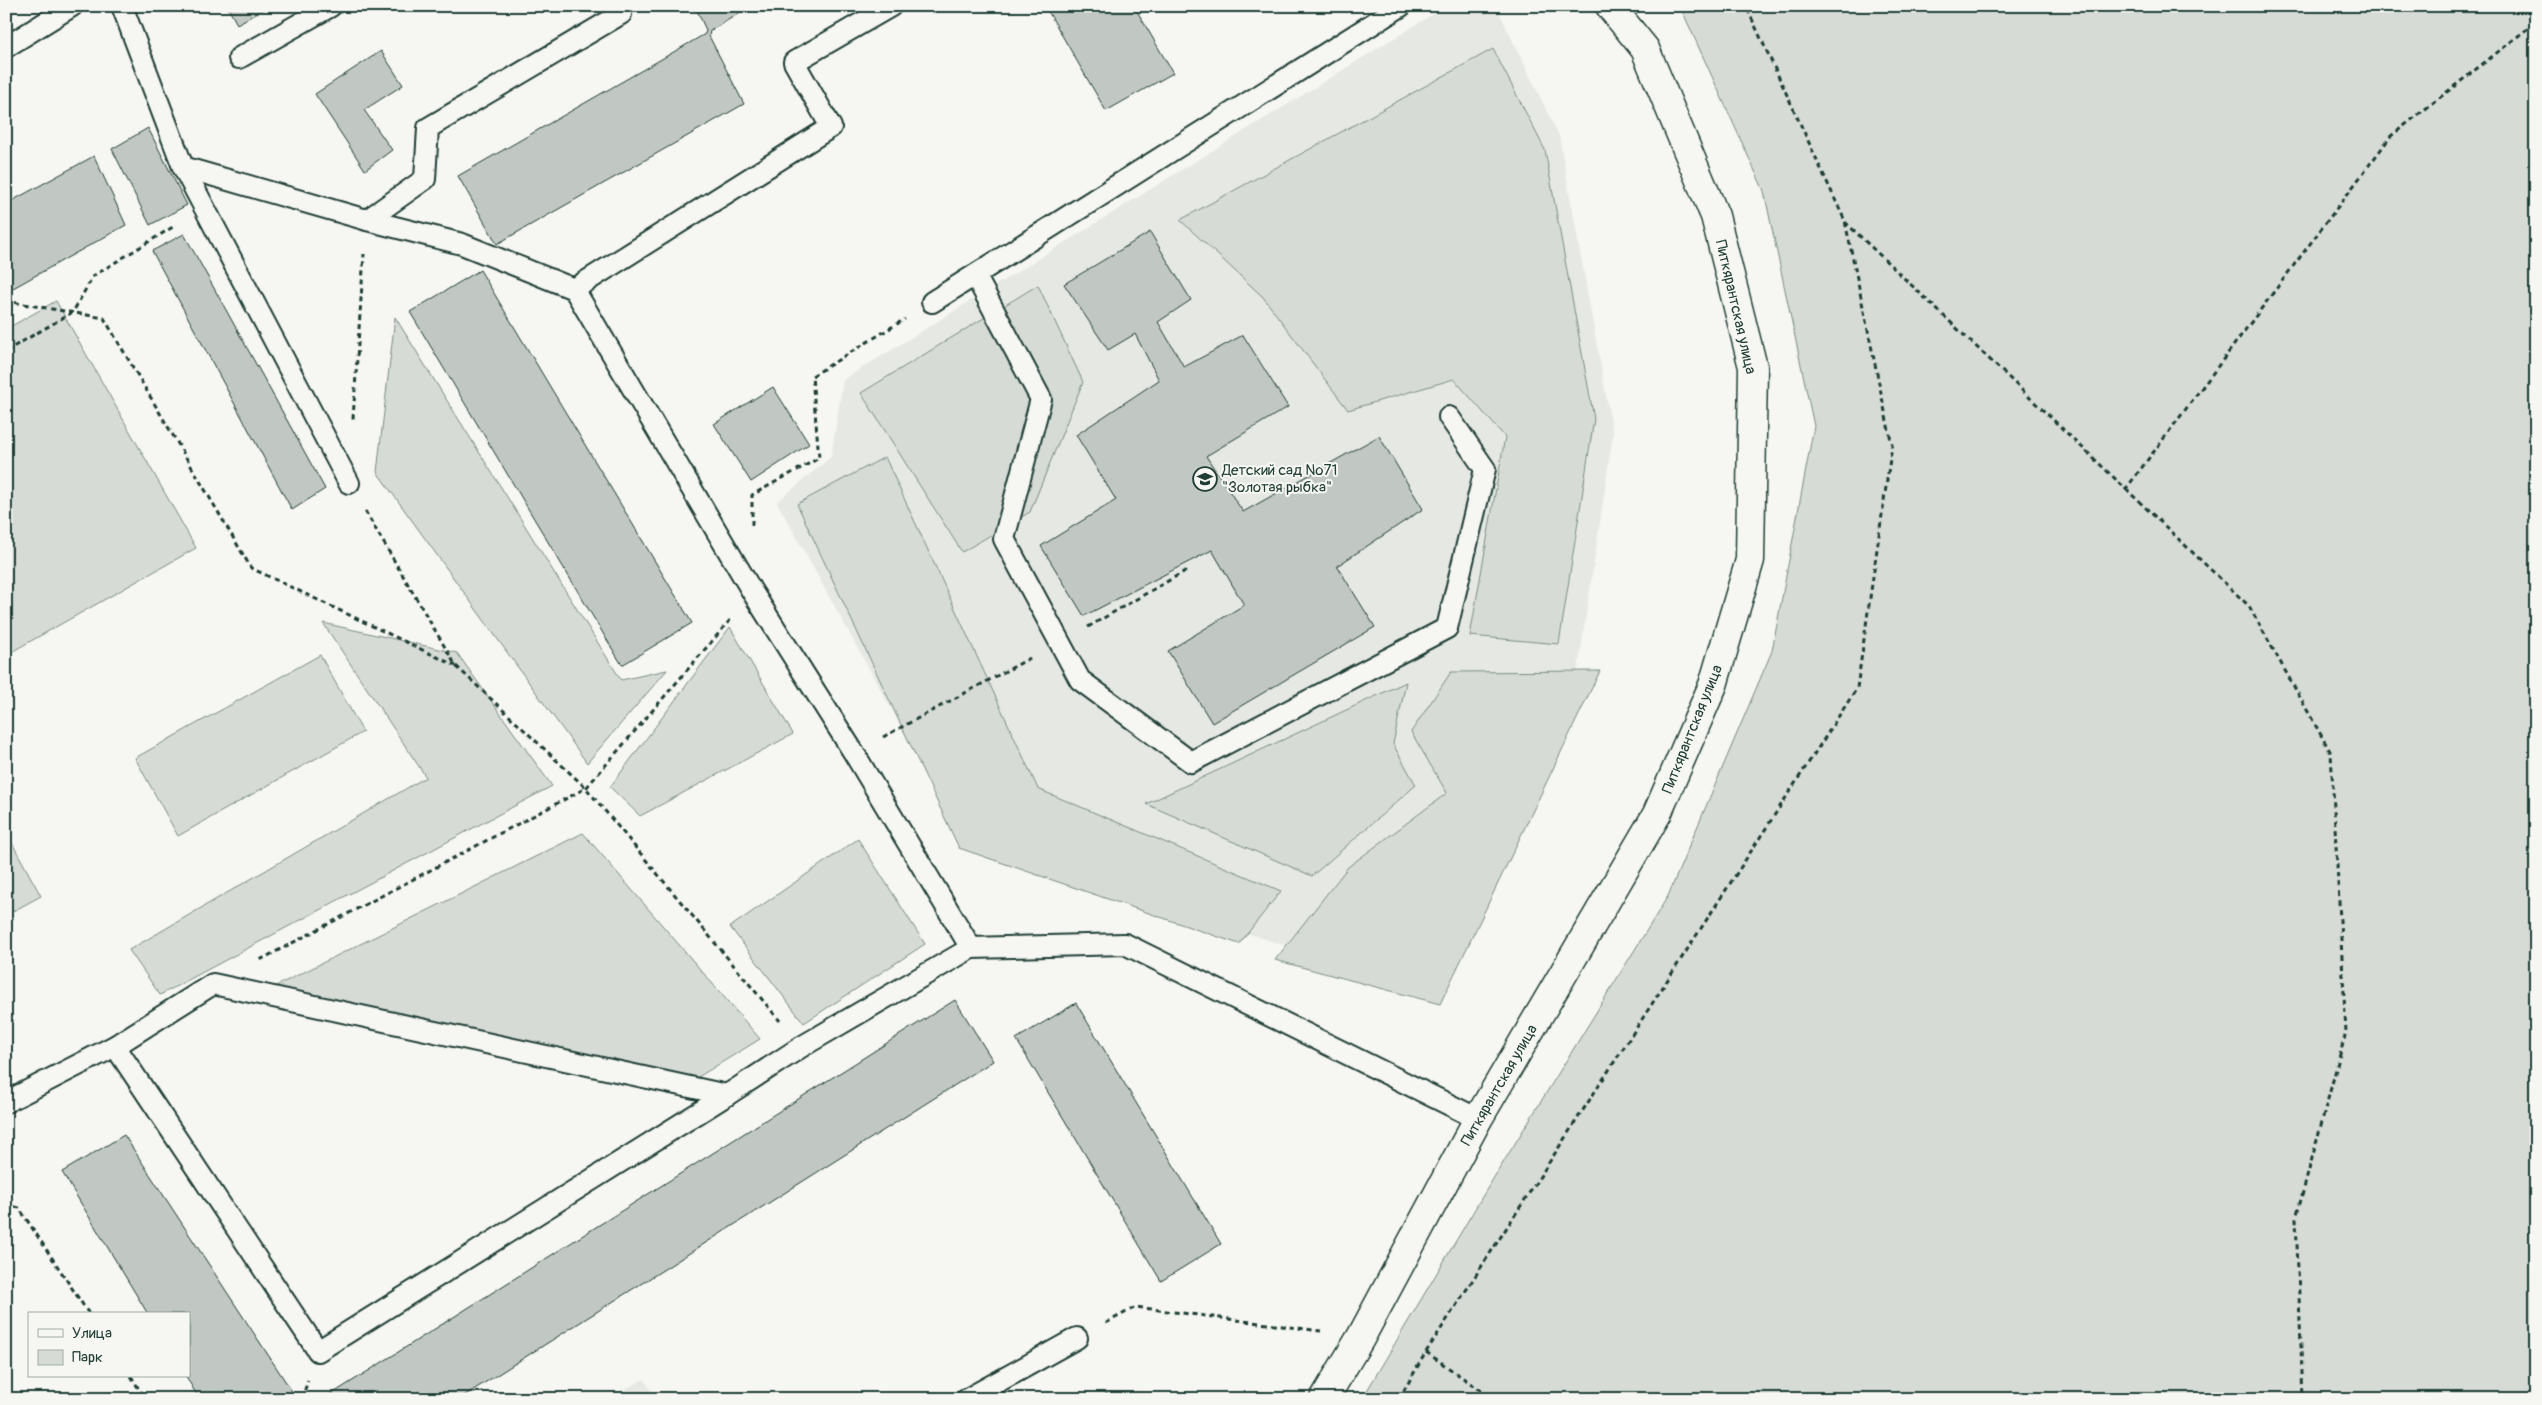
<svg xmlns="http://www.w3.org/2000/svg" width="2542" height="1405" font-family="Pangolin,sans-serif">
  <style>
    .built { fill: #e6e8e4 }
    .green { fill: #d6dbd6; stroke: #7a8c85 }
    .building { fill: #c1c8c3; stroke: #1f3d34 }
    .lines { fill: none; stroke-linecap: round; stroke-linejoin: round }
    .lane-casing { stroke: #1f3d34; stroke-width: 24 }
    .street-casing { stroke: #1f3d34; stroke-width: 31 }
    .path { stroke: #1f3d34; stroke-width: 3; stroke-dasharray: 5 4; stroke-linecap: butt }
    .lane { stroke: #f6f6f2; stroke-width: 20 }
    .street { stroke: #f6f6f2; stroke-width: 28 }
    .labels { text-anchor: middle; stroke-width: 4; stroke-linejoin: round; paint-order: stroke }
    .street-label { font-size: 15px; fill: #1f3d34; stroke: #f6f6f2 }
    .poi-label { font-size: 15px; fill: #1f3d34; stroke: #f6f6f2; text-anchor: start }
  </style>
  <rect width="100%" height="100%" fill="#f6f6f2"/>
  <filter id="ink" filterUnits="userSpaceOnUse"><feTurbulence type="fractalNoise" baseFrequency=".02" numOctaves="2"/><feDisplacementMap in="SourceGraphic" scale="10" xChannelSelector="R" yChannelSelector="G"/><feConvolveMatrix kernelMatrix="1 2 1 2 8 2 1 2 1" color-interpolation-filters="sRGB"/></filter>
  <g filter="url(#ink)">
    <g class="built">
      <polygon points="1446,6 1496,6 1559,136 1613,434 1573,703 1422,990 964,841 777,502 831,457 843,380"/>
      <polygon points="644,1379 656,1399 607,1399"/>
    </g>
    <g class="green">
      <polygon points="1680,6 2536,6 2536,1399 1362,1399 1485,1192 1668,896 1772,651 1814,426 1764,191"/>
      <polygon points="1493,49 1545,150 1594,419 1559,644 1470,636 1505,437 1454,379 1348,410 1263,297 1180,220"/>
      <polygon points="1038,285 1083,382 1030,512 962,552 861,393"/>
      <polygon points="56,301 196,548 6,655 6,329"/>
      <polygon points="395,317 621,680 667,670 587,763 377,472"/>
      <polygon points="885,457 1038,789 1281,891 1239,944 959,848 797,504"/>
      <polygon points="323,623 457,653 552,786 160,995 129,950 426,777"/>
      <polygon points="730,627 793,734 640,816 610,787"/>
      <polygon points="320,655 363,732 178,836 135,758"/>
      <polygon points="1600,671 1440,1004 1275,960 1348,867 1447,793 1411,732 1451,672"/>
      <polygon points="1406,682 1393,744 1416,785 1312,876 1146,804"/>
      <polygon points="6,832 41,896 6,915"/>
      <polygon points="583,833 760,1039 690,1082 266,991"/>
      <polygon points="858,839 925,944 804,1023 730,927"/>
    </g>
    <g class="building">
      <polygon points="227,6 270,6 237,24"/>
      <polygon points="695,6 751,6 710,31 709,36 744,104 497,244 458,176 705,34 706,30"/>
      <polygon points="1045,6 1134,6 1173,73 1106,111"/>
      <polygon points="381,51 403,85 364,110 392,150 365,170 315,94"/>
      <polygon points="148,128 187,205 150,225 112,149"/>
      <polygon points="94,156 126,225 6,292 6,204"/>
      <polygon points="1150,232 1191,300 1158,322 1184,367 1243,335 1288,407 1206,456 1243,512 1379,436 1423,509 1337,566 1375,627 1212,723 1168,651 1244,605 1212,550 1084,616 1041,546 1116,500 1076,435 1159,380 1135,334 1108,350 1064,284"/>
      <polygon points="184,234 325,489 292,510 152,251"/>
      <polygon points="480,270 692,623 622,665 410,312"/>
      <polygon points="773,387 809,444 751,482 714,424"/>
      <polygon points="955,1000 993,1061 459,1399 324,1399"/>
      <polygon points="1076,1003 1221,1244 1161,1281 1016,1039"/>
      <polygon points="124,1135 293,1393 284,1399 199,1399 186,1376 189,1376 189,1314 148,1314 62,1172"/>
      <polygon points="1107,1393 1111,1399 1097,1399"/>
    </g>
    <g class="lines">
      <g class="lane-casing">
        <g id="lane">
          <polyline points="122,6 183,167 349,483"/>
          <polyline points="6,47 72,6"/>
          <polyline points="239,58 331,6"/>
          <polyline points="183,167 367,220 425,179 428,128 621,14 621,6"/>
          <polyline points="367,220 462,244 574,289 753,593 854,753 971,948"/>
          <polyline points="975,275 1041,399 1004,539 1080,680 1191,762 1447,628 1485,469 1449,417"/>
          <polyline points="574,289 831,127 794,62 891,6"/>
          <polyline points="932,302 1401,6"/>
          <polyline points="115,1046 318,1351 727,1095"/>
          <polyline points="6,1102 115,1046 213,984 727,1095 801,1047 971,948 1125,944 1478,1119"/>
          <polyline points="967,1399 1077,1338"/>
        </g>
      </g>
      <g class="street-casing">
        <polyline id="street" points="1324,1399 1361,1337 1478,1119 1657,814 1713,685 1750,560 1753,367 1715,216 1645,49 1610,6"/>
      </g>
      <g class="path">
        <polyline points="1845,222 2249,606 2331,753 2346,1032 2296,1218 2303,1399"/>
        <polyline points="6,301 104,318 251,568 456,666"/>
        <polyline points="6,351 73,312 93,276 176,225"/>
        <polyline points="353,419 364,254"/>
        <polyline points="2125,490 2391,136 2536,22"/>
        <polyline points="365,511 456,666 586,788 780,1021"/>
        <polyline points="752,525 752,495 819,458 812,376 905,319"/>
        <polyline points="1088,627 1187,570"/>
        <polyline points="883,737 1032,657"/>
        <polyline points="260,960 586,788 731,619"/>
        <polyline points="6,1204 19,1208 89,1314"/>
        <polyline points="1106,1323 1136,1307 1321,1331"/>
        <polyline points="1426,1352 1493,1399"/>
        <polyline points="131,1376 145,1399"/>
        <polyline points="302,1399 308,1380"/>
        <polyline points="1399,1399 1426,1352 1857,688 1892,445 1845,221 1746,6"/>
      </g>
      <use href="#lane" class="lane"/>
      <use href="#street" class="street"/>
    </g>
  </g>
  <defs>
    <g id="school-ring" transform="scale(1.25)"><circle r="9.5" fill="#f6f6f2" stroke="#1f3d34" stroke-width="1.5"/><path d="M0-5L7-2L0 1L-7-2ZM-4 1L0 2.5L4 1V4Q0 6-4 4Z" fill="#1f3d34"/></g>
  </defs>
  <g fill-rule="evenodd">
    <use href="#school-ring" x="1205" y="479"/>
  </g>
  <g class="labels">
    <g class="street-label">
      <text transform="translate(1736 307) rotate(77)" y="5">Питкярантская улица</text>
      <text transform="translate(1692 729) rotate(-68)" y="5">Питкярантская улица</text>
      <text transform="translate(1499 1085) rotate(-60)" y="5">Питкярантская улица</text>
    </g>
    <g class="poi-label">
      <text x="1222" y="475">Детский сад №71<tspan x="1222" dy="17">"Золотая рыбка"</tspan></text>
    </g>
  </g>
  <rect width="2542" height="1405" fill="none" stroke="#f6f6f2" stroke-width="25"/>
  <rect x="12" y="12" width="2517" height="1380" fill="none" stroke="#1f3d34" stroke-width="2" filter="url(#ink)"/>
  <rect x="28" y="1312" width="162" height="65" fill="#f6f6f2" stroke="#a0aca6"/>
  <rect x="38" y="1329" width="25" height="8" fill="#f6f6f2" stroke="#a0aca6"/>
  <text x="72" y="1338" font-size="15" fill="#1f3d34">Улица</text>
  <rect x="38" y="1350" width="25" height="15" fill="#d6dbd6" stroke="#a0aca6"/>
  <text x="72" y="1362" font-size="15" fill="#1f3d34">Парк</text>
</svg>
